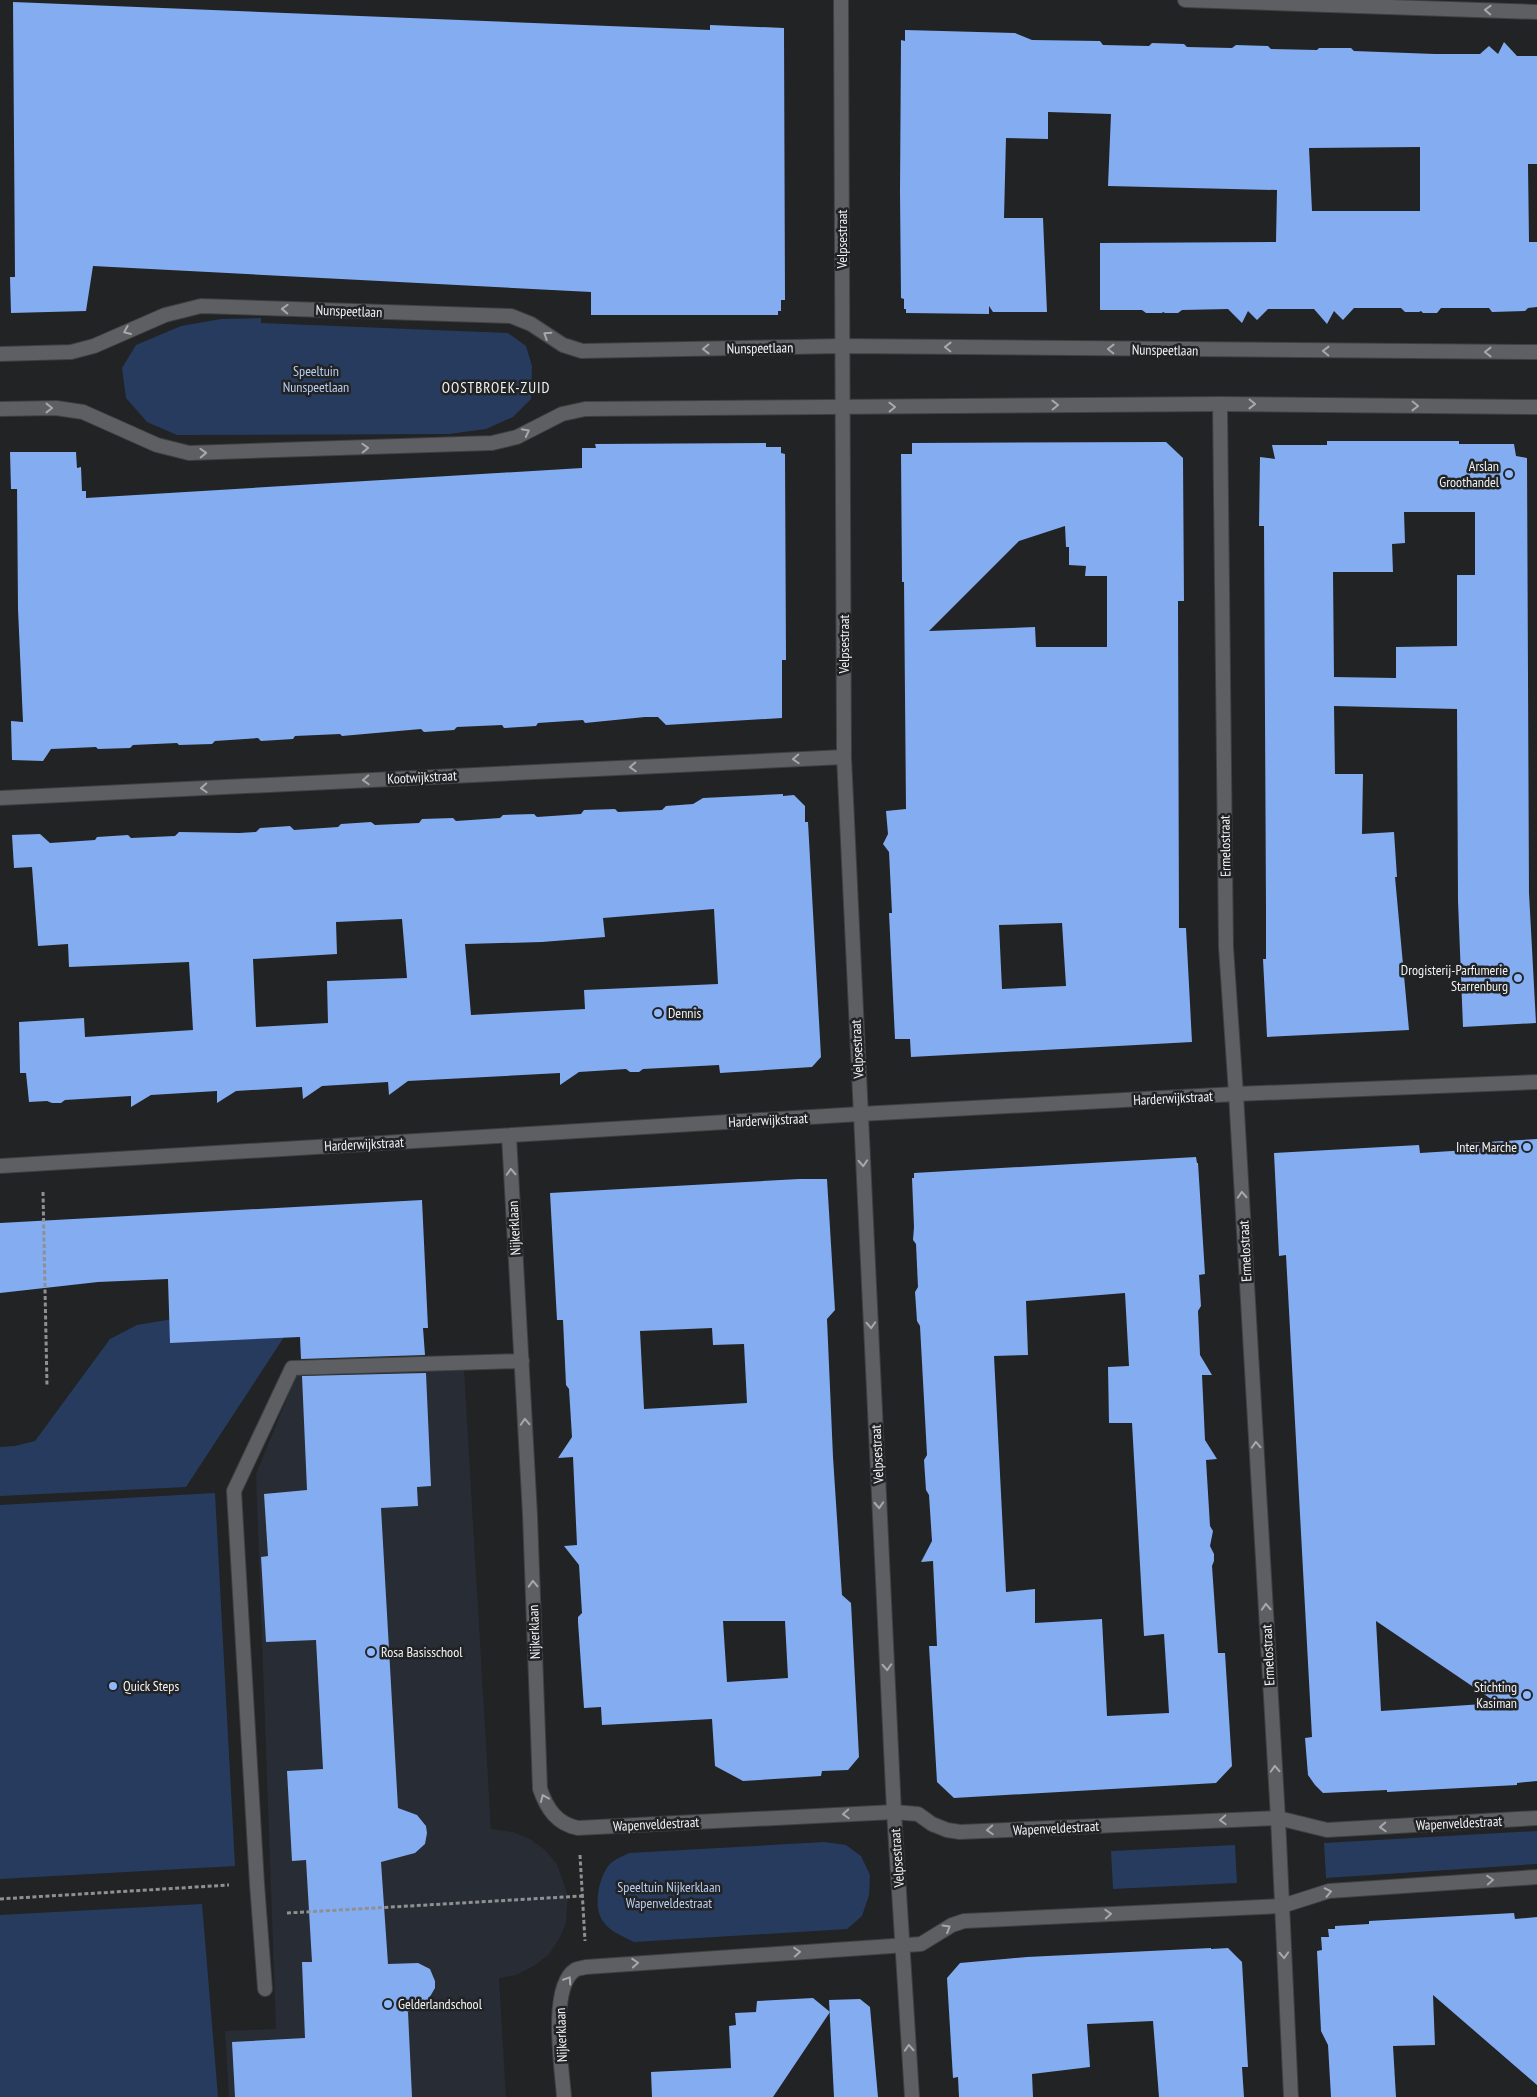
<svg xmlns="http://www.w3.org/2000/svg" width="1537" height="2097" font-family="'PT Sans Narrow',sans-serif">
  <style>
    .built { fill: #282c34 }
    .green { fill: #273b5e }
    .building { fill: #84acf1; fill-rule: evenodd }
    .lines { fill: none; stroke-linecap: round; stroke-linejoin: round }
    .service-casing { stroke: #3e3f41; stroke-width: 16 }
    .minor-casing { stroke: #3e3f41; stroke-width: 16 }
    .path { stroke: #8f9092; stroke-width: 3; stroke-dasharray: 4 2.5; stroke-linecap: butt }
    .service { stroke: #5d5f62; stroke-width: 14 }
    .minor { stroke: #5d5f62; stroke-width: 14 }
    .oneway { stroke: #a7a8ab }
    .poi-dot { fill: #90b8fd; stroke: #212325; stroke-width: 2 }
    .labels { text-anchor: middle; stroke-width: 5; stroke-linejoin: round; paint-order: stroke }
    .street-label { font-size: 14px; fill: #f1f2f4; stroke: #212325 }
    .park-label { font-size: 14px; fill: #b9cef2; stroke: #212325 }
    .poi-label { font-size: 14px; fill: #f1f2f4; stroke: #212325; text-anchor: end }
    .neighbourhood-label { font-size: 15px; letter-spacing: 1px; fill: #f1f2f4; stroke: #212325 }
  </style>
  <rect width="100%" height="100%" fill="#212325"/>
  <polygon class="built" points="464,1369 491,1829 513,1832 530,1839 545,1850 557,1864 568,1896 566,1924 558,1941 549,1954 534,1966 516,1975 499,1978 506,2097 229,2097 225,2031 276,2029 256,1474 296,1376"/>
  <g class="green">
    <polygon points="261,318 261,323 508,333 526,346 532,366 531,399 513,417 486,429 449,434 177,435 147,422 126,398 122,368 136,345 181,326 221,319"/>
    <polygon points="196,1315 286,1334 186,1487 0,1496 0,1447 15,1446 35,1441 110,1339 137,1325"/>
    <polygon points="215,1493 235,1866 0,1879 0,1505"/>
    <polygon points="1537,1831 1537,1864 1326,1878 1324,1843"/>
    <path d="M824,1842L846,1845L861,1856L870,1875L869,1895L862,1916L847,1929L634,1942C622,1936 609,1931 602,1920C593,1906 599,1877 609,1865C613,1860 623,1856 629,1853Z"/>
    <polygon points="1235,1845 1237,1883 1113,1889 1111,1851"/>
    <polygon points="202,1904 218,2097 0,2097 0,1915"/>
  </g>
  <g class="building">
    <polygon points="13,2 710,30 710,25 784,28 785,300 781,300 781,311 778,311 778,315 591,315 591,292 93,266 86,311 11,313 10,277 15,277"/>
    <path d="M905,30L1015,33L1032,40L1100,41L1103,45L1149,46L1152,43L1184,44L1187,47L1232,48L1236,45L1268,46L1271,49L1317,50L1319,48H1351L1354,51L1435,54H1480L1489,46L1498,54L1504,42L1517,56H1537V164H1528L1529,242H1537V307L1528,308L1525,311L1492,312L1489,308H1441L1437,313H1423L1421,311L1419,312H1405L1401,308H1354L1343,320L1334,311L1327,324L1314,309H1268L1257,320L1248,311L1242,323L1228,309L1182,310L1178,313H1165L1163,312L1162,313H1146L1142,310H1100V243L1276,242L1277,190L1108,186L1111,114L1048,112V139L1006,138L1004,218H1043L1047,312H993L989,306V314L906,313V309H904V299L901,298L900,192L901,40L905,41ZM1420,147V211H1312L1309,148Z"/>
    <path d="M1327,441H1459V444H1514L1516,456L1527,458L1529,893L1536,1023L1463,1027L1458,901L1457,709L1334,706L1335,774H1363L1362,834L1394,832L1397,877H1395L1409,1030L1267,1037L1263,959H1266V910L1264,526H1259L1260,457L1275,459L1272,445H1327ZM1404,512H1475V575H1457V646L1396,647V678L1334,677L1333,572H1393L1392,544L1405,543Z"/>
    <path d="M1166,442L1183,458L1184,601H1178L1179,928H1186L1192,1042L911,1057L910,1039H895L889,913H892L889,852L883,844L888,834L886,811L906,809L904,582H902L901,454H912V443ZM1065,526L1066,547H1069V565L1086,566L1085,576H1107V647H1036L1035,627L929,631L1019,541ZM1062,923L1066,986L1002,989L999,925Z"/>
    <polygon points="766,443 766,447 781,447 781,453 785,454 786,660 782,660 782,718 666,725 658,717 645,717 585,723 583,720 538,723 536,726 504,728 502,725 457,727 454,730 424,732 421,729 342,736 340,734 295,736 293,739 261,741 258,738 215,741 212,744 179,745 177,743 133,745 130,748 98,749 96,747 51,749 43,761 12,760 11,721 23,722 18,609 17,489 11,489 10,452 76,452 77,468 81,467 82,491 86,491 86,498 582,468 582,448 596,448 595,444"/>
    <path d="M783,794V796L794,795L805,806V822H808L821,1057L812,1067L720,1073L719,1065L643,1069L639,1072H630L626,1069L579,1072L560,1085V1073L408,1081L389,1095L388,1082L322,1086L303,1099L302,1087L236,1091L217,1103V1091L151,1095L131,1107V1096L65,1100L61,1103H52L47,1101L29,1102L26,1073H20L19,1022L84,1018L85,1037L193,1030L189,962L69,967L68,944L38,946L32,867L14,868L12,835L40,834L50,843L95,840L97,837L128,835L131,838L175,836L179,832L239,833L256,832L260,828L290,826L294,830L338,827L341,824L371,822L375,825L419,823L422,819L453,818L456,821L500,818L503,815L534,814L537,817L581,814L584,810L615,809L618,812L662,810L666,806L693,804L703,798ZM714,909L718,984L584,990L585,1009L471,1015L465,944L542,942L605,937L603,918ZM402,919L407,978L327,981L328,1023L256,1027L253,959L337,954L336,922Z"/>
    <path d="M1537,1139V1781L1517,1783V1785L1387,1792V1790L1323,1793L1315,1785L1308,1775L1305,1738L1312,1737L1288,1292L1286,1255L1279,1256L1274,1153L1419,1145L1420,1153L1468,1150V1143ZM1376,1621L1497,1703L1381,1711Z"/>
    <path d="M1196,1157L1197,1163H1198L1205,1274L1199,1275L1201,1306L1198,1311L1200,1355L1212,1375H1202L1205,1440L1217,1459L1206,1460L1210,1526L1213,1531L1210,1546L1214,1554V1561L1212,1566L1218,1653H1225L1232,1766L1216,1783L954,1798L937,1782L929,1646H937L933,1561L921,1562L932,1541L929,1495L926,1490L924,1460L927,1455L920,1326L917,1321L915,1292L918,1287L916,1244L913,1240L914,1227L912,1178H914V1173ZM1125,1293L1129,1366L1108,1367L1109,1423H1132L1144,1636L1164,1634L1169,1713L1107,1716L1102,1619L1035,1623V1589L1006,1592L994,1356L1028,1355L1026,1301Z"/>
    <path d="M799,1179H827L835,1310L827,1319L833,1457L842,1595L851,1603L859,1757L848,1770L822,1771L821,1776L743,1781L715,1766L712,1719L602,1725L601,1707L584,1708L578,1622V1617L582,1613L579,1565L564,1546L577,1545L573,1457L558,1458L572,1437L569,1389L566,1385L563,1320H557L550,1193ZM712,1328L713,1345L744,1344L747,1403L644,1409L640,1331ZM723,1621H785L788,1678L727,1682Z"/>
    <polygon points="422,1200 428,1328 423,1328 425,1355 301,1359 300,1337 170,1343 168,1279 98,1282 0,1293 0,1223"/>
    <polygon points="426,1373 431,1486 417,1487 418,1506 381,1508 398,1808 417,1815 426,1826 427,1833 425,1844 415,1853 381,1862 388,1964 418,1963 430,1969 435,1981 435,1988 428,2000 408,2012 412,2097 235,2097 232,2042 305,2038 302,1962 312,1962 306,1860 292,1861 287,1771 323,1769 316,1640 266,1642 261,1557 268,1556 264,1494 307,1490 302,1376"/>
    <polygon points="1514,1913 1515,1919 1537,1917 1537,2085 1433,1995 1435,2045 1393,2046 1396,2097 1331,2097 1328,2045 1321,2031 1317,1951 1322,1950 1321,1937 1329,1937 1328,1929 1335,1929 1335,1926 1369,1924 1369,1921"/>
    <polygon points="1211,1948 1211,1949 1228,1948 1242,1962 1248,2067 1242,2067 1244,2097 1159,2097 1153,2021 1087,2024 1090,2067 1032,2074 1033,2097 959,2097 958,2077 953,2078 947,1978 960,1963 1027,1957"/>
    <polygon points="813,1998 830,2012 773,2097 652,2097 651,2072 731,2068 729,2026 736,2025 735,2013 756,2012 757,2001"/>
    <polygon points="860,1999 870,2007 878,2097 834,2097 829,2000"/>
  </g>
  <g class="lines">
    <g class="service-casing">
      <polyline id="service" points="265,1989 257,1884 234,1491 292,1368 522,1361"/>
    </g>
    <g class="minor-casing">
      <g id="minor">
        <polyline points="841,0 844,757 894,1812 912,2097"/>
        <polyline points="1185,0 1537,12"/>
        <polyline points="0,354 71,352 94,346 165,315 201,306 511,316 531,324 563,345 582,351 842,346 1537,352"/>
        <polyline points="1220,404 1226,947 1236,1094 1278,1818 1291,2097"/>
        <polyline points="0,409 56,408 83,412 157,445 189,453 492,443 517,437 562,414 585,409 1220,404 1537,407"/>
        <polyline points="0,798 844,757"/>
        <path d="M509,1136L530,1515L540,1789C547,1809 557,1824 578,1828L894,1812L918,1814L932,1824L947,1830L960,1832L1278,1818L1327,1830L1537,1818"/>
        <polyline points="0,1166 860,1114 1236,1094 1537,1082"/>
        <path d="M564,2097C562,2069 549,1987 575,1970C578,1968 583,1968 586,1967L921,1944L952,1925L964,1921L1282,1906L1329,1891L1537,1877"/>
      </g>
    </g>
    <g class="path">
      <polyline points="43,1192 47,1386"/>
      <polyline points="580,1855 585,1941"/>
      <polyline points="0,1899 229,1885"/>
      <polyline points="287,1913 582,1896"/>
    </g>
    <use href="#service" class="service"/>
    <use href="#minor" class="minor"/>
  </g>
  <defs><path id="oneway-chevron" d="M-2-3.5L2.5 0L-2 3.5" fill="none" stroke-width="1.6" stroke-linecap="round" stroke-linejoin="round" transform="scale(1.25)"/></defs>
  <g class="oneway">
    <use href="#oneway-chevron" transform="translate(1488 10) rotate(-178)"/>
    <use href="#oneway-chevron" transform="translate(285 309) rotate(-178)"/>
    <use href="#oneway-chevron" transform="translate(127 331) rotate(157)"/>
    <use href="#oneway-chevron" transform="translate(547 335) rotate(-147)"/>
    <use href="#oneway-chevron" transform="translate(948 347) rotate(-179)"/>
    <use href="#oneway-chevron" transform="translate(706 349) rotate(179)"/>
    <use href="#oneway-chevron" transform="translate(1111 349) rotate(-179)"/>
    <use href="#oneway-chevron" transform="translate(1326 351) rotate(-179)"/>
    <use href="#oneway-chevron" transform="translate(1488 352) rotate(-180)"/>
    <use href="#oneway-chevron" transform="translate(1252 404) rotate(1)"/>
    <use href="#oneway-chevron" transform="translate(1055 405) rotate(-1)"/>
    <use href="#oneway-chevron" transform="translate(1415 406) rotate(1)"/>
    <use href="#oneway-chevron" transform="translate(892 407) rotate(-1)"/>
    <use href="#oneway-chevron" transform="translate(49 408)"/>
    <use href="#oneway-chevron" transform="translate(526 432) rotate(-27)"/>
    <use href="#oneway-chevron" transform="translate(365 448) rotate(-2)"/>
    <use href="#oneway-chevron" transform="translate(203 453) rotate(-2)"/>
    <use href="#oneway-chevron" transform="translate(796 759) rotate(177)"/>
    <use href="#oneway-chevron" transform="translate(633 767) rotate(177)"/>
    <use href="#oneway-chevron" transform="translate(366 780) rotate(177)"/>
    <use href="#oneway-chevron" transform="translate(204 788) rotate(177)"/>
    <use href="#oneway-chevron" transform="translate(863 1163) rotate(87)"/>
    <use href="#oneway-chevron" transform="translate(511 1172) rotate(-93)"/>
    <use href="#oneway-chevron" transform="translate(1242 1195) rotate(-93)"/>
    <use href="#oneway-chevron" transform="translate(871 1325) rotate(87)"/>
    <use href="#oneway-chevron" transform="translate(525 1422) rotate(-93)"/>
    <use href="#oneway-chevron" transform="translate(1256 1445) rotate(-93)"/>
    <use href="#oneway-chevron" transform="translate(879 1505) rotate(87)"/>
    <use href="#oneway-chevron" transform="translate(533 1584) rotate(-92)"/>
    <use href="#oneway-chevron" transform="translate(1266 1607) rotate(-93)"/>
    <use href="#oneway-chevron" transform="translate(887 1667) rotate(87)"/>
    <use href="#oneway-chevron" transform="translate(1275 1769) rotate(-93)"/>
    <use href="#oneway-chevron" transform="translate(544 1798) rotate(-113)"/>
    <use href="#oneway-chevron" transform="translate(846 1814) rotate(177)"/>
    <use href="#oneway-chevron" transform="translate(1223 1820) rotate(177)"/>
    <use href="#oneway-chevron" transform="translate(1383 1827) rotate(177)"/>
    <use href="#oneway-chevron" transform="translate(990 1830) rotate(177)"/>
    <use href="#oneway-chevron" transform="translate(1490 1880) rotate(-4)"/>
    <use href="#oneway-chevron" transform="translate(1328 1892) rotate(-12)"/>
    <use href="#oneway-chevron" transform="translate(1108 1914) rotate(-3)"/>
    <use href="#oneway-chevron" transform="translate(947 1928) rotate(-31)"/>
    <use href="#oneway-chevron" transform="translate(797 1952) rotate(-4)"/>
    <use href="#oneway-chevron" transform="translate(1284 1955) rotate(87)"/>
    <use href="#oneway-chevron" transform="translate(635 1963) rotate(-4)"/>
    <use href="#oneway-chevron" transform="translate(568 1980) rotate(-57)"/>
    <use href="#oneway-chevron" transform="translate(909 2048) rotate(-93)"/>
  </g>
  <g class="poi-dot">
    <circle cx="1509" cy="474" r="5"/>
    <circle cx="1518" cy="978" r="5"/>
    <circle cx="658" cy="1013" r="5"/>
    <circle cx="1527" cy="1147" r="5"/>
    <circle cx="371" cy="1652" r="5"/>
    <circle cx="113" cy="1686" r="5"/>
    <circle cx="1527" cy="1695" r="5"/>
    <circle cx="388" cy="2004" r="5"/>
  </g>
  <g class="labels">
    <g class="street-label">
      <text transform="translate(842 239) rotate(-90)" y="5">Velpsestraat</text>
      <text transform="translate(349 311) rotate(2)" y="5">Nunspeetlaan</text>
      <text transform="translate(760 348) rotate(-1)" y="5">Nunspeetlaan</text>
      <text transform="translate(1165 350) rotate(1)" y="5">Nunspeetlaan</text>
      <text transform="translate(844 644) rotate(-90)" y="5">Velpsestraat</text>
      <text transform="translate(422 777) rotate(-3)" y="5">Kootwijkstraat</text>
      <text transform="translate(1225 846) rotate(-91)" y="5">Ermelostraat</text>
      <text transform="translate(857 1049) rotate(-93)" y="5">Velpsestraat</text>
      <text transform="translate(1173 1098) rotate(-3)" y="5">Harderwijkstraat</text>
      <text transform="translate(768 1120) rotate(-3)" y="5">Harderwijkstraat</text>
      <text transform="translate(364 1144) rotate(-3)" y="5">Harderwijkstraat</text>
      <text transform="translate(514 1228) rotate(-93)" y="5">Nijkerklaan</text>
      <text transform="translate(1245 1251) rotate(-93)" y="5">Ermelostraat</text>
      <text transform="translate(877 1454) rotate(-93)" y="5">Velpsestraat</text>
      <text transform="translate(534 1632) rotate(-92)" y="5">Nijkerklaan</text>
      <text transform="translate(1268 1655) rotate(-93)" y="5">Ermelostraat</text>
      <text transform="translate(1459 1823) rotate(-3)" y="5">Wapenveldestraat</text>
      <text transform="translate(656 1824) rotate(-3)" y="5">Wapenveldestraat</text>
      <text transform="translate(1056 1828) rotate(-3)" y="5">Wapenveldestraat</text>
      <text transform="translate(897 1858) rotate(-94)" y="5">Velpsestraat</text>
      <text transform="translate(561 2035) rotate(-92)" y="5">Nijkerklaan</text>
    </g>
    <g class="park-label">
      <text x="316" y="376">Speeltuin<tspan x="316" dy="16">Nunspeetlaan</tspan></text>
      <text x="669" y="1892">Speeltuin Nijkerklaan<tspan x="669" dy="16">Wapenveldestraat</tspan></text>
    </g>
    <g class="poi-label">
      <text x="1499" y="471">Arslan<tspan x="1499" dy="16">Groothandel</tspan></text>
      <text x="1508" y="975">Drogisterij-Parfumerie<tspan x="1508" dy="16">Starrenburg</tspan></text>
      <text x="668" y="1018" text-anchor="start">Dennis</text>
      <text x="1517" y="1152">Inter Marche</text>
      <text x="381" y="1657" text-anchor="start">Rosa Basisschool</text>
      <text x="123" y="1691" text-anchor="start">Quick Steps</text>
      <text x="1517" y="1692">Stichting<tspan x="1517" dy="16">Kasiman</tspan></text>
      <text x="398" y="2009" text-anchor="start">Gelderlandschool</text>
    </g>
    <g class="neighbourhood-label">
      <text x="496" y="393">OOSTBROEK-ZUID</text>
    </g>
  </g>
</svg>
